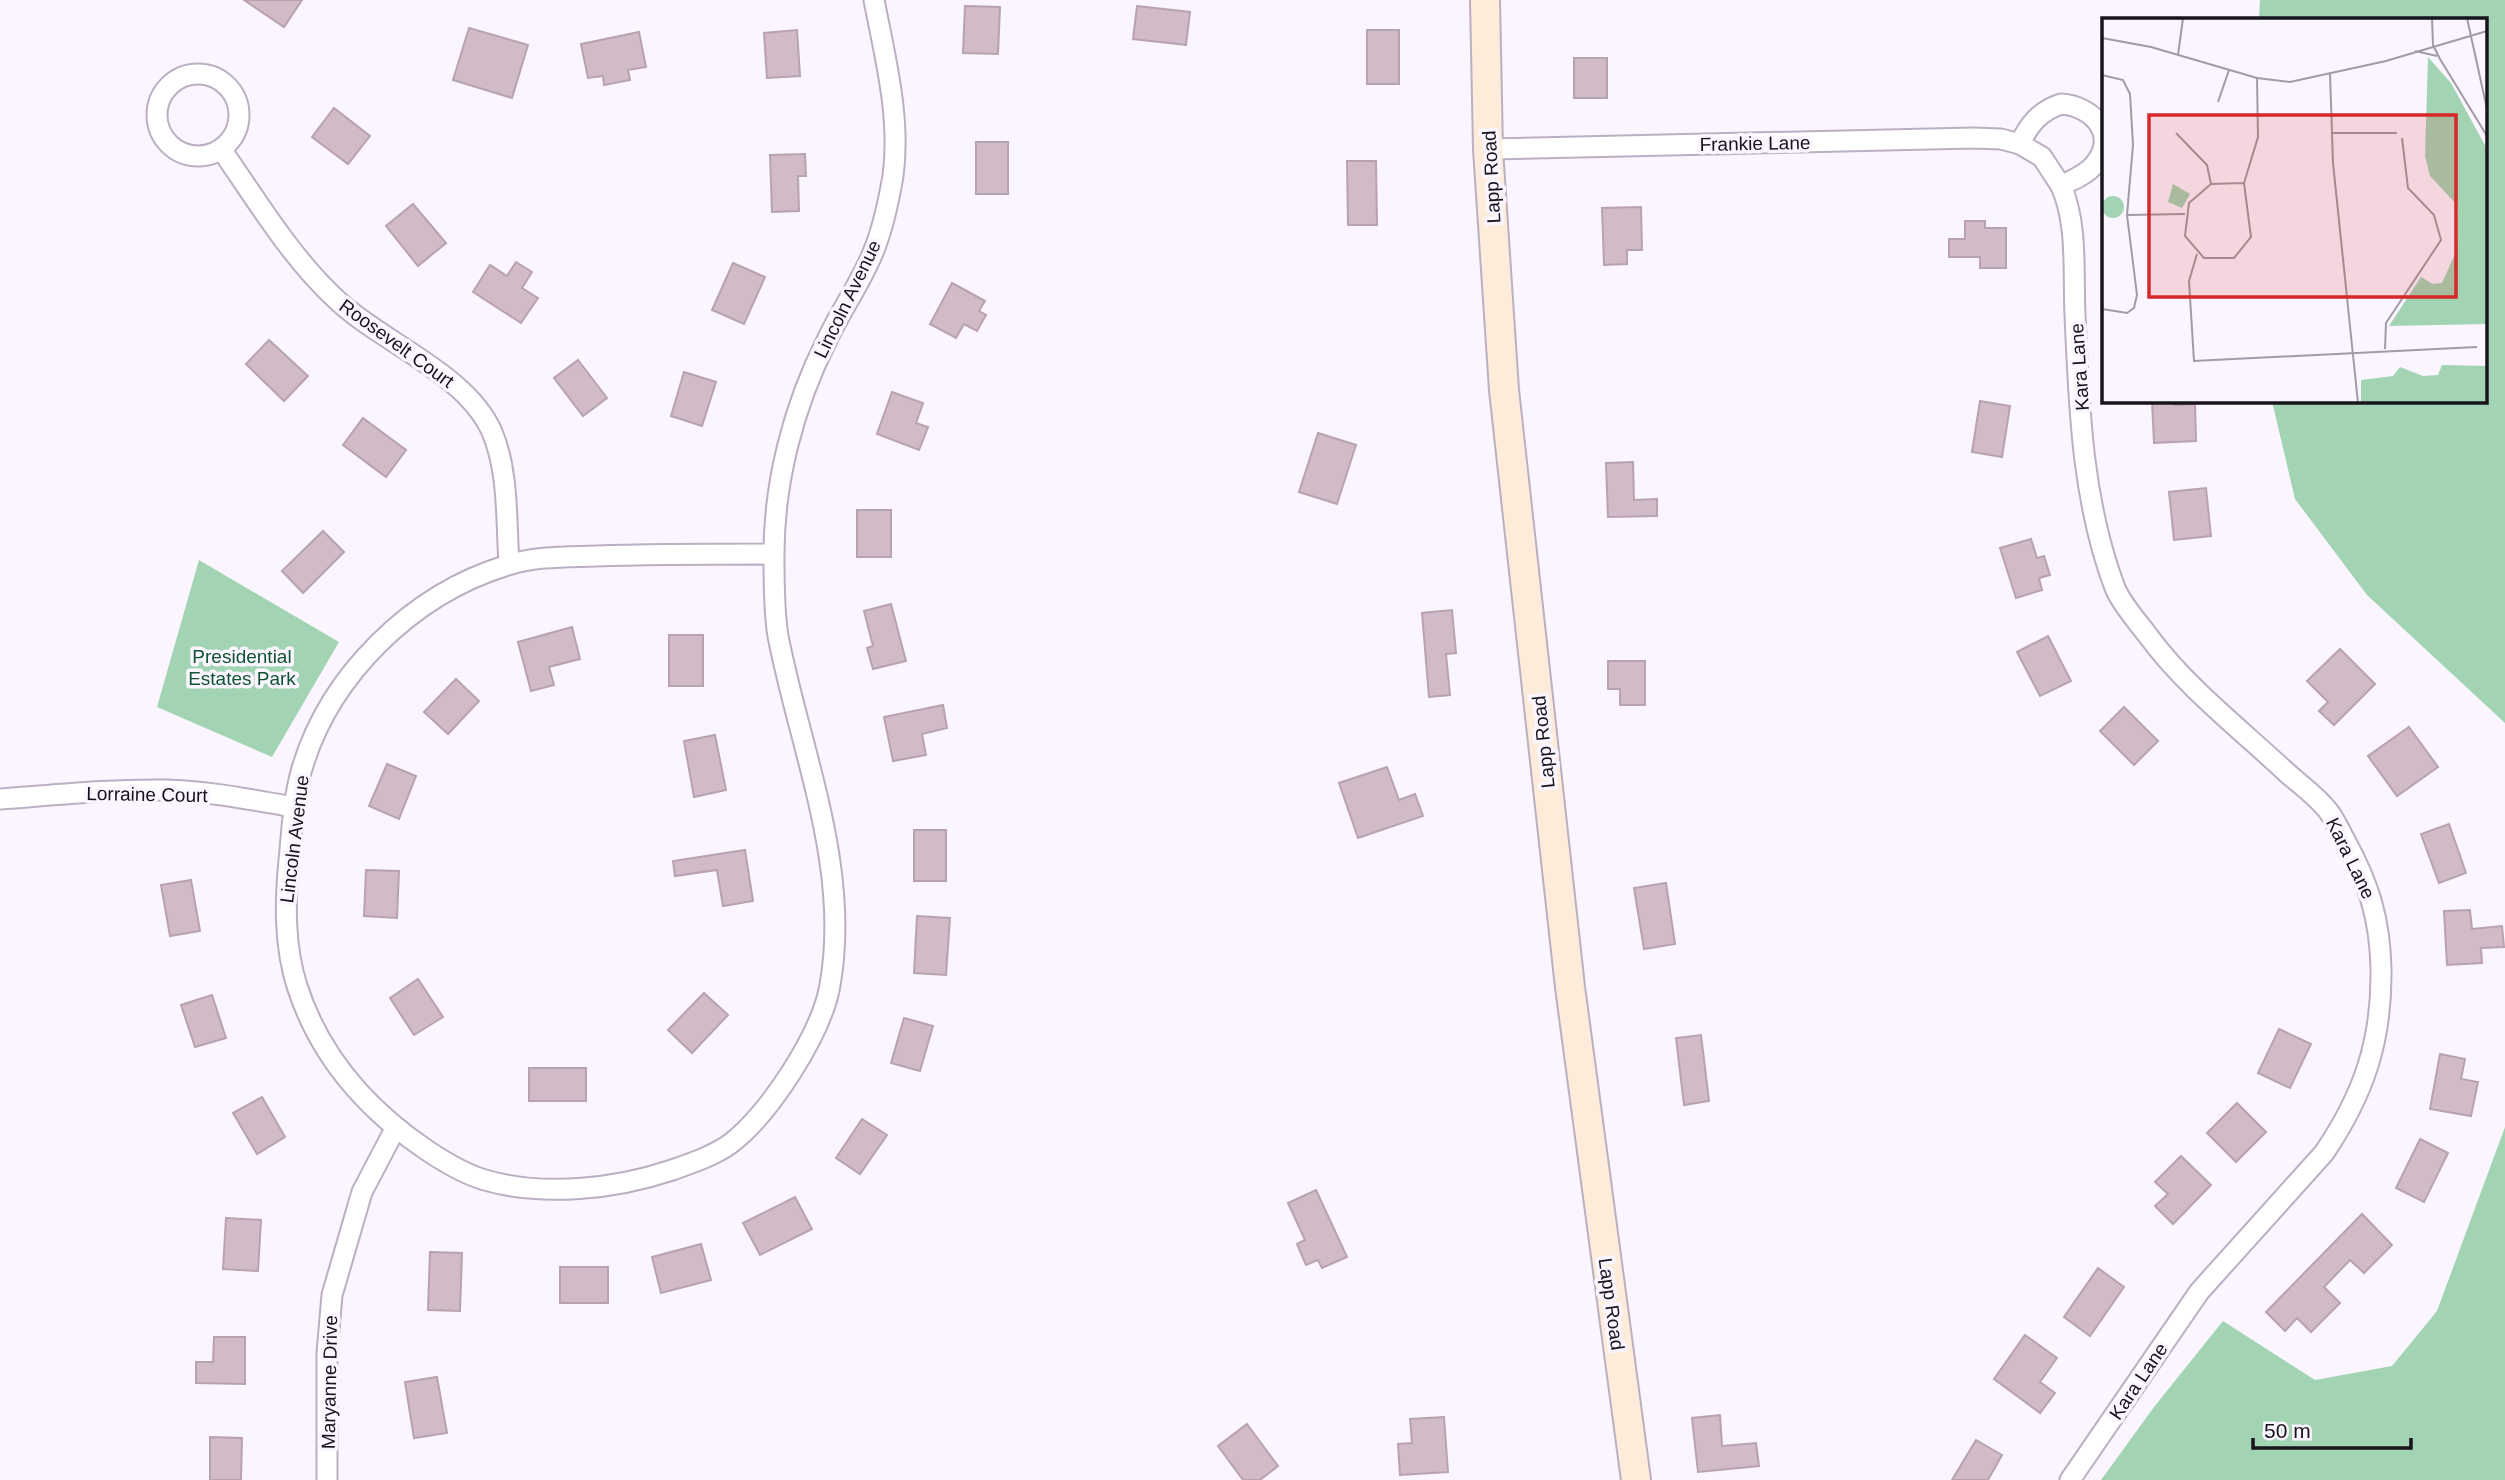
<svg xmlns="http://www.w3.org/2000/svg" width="2505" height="1480" font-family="Helvetica,sans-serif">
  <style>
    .green { fill: #a2d4b4 }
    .building { fill: #d2bbc8; stroke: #b8a2af; stroke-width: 2 }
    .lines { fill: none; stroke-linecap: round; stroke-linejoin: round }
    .street-casing { stroke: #bbafc4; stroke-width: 23 }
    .secondary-casing { stroke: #bbafc4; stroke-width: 32 }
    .street { stroke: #fff; stroke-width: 19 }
    .secondary { stroke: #fdecd9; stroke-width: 28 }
    .labels { text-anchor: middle; stroke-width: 7; stroke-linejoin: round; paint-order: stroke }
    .street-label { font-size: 19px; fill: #18141c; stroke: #faf5fe }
    .park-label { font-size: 19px; fill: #0f5433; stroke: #faf5fe }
    .inset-road { fill: none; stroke: #a09ba4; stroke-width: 2 }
    .view { fill: #d62828; fill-opacity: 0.15; stroke: #d62828; stroke-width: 3.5 }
    .inset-edge { fill: none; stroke: #18141c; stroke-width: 3.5 }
  </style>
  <rect width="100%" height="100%" fill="#faf5fe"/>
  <g class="green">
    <polygon points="2260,0 2505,0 2505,723 2367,595 2295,499 2272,401 2486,401 2486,19 2259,19"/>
    <polygon points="199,560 339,642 272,757 157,707"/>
    <polygon points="2505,1127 2505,1480 2101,1480 2154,1407 2223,1321 2315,1380 2392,1366 2437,1311"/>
  </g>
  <g class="building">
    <polygon points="244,0 302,0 284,27"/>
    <polygon points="965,6 1000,7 998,54 963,53"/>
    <polygon points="1137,6 1190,12 1186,45 1133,39"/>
    <polygon points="469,28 528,45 512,98 453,80"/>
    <polygon points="797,30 800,76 767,78 764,33"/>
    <rect x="1367" y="30" width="32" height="54"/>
    <polygon points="639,32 646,67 628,70 630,80 604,85 603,76 588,78 581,44"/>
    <rect x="1574" y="58" width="33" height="40"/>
    <polygon points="334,108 370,136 348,164 312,137"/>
    <rect x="976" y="142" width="32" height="52"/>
    <polygon points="805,154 806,176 798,176 799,211 772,212 770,155"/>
    <polygon points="1347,161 1376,161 1377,225 1348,225"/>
    <polygon points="413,204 446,243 418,266 386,226"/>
    <polygon points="1641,207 1642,250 1627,250 1627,264 1604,265 1602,208"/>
    <polygon points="1965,221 1985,221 1985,228 2006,228 2006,268 1980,268 1980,257 1949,257 1949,239 1965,239"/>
    <polygon points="516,262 532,272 522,288 538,298 521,323 473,292 490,265 507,276"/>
    <polygon points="733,263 765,277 744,324 712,310"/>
    <polygon points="952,283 985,301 979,311 986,315 977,331 964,324 956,338 930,324"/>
    <polygon points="269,340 308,376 284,401 246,364"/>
    <polygon points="578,360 607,398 583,416 554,378"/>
    <polygon points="684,372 716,382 702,426 671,416"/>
    <polygon points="892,392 923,403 916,423 928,427 919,450 877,434"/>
    <polygon points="1980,401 2010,406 2002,457 1972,452"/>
    <polygon points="2152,401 2175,401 2175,405 2195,404 2196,441 2154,443"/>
    <polygon points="363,418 406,450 386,477 343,445"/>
    <polygon points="1318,433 1356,445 1337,504 1299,492"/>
    <polygon points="1633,462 1634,500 1657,499 1657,516 1608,517 1606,463"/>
    <polygon points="2206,488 2211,536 2174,540 2169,492"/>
    <rect x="857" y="510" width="34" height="47"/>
    <polygon points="323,531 344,552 303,593 282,571"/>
    <polygon points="2031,539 2037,558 2044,556 2050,575 2039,578 2042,590 2016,598 2000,548"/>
    <polygon points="891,604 906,661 873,669 867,648 873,646 864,611"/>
    <polygon points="1452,610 1456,653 1446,654 1450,695 1429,697 1422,613"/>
    <polygon points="572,627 580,659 549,667 554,685 531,691 518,642"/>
    <rect x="669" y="635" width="34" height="51"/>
    <polygon points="2048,636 2071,681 2040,696 2017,652"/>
    <polygon points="2340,649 2375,684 2334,725 2319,711 2328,702 2307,681"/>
    <polygon points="1608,661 1645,661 1645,705 1620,705 1620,689 1608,689"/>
    <polygon points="456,679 479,701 448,734 424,712"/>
    <polygon points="943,705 947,728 922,734 926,755 893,761 884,717"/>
    <polygon points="2124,707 2158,741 2134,765 2100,731"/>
    <polygon points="2409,727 2438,767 2397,796 2368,756"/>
    <polygon points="715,735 726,790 694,797 684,741"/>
    <polygon points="387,764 416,776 399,819 369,806"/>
    <polygon points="1387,767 1399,800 1415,794 1423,816 1358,838 1339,783"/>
    <polygon points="2449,824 2466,873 2439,883 2421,834"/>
    <rect x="914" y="830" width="32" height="51"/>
    <polygon points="745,850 753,901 723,906 717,870 675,876 673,861"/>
    <polygon points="366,870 399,871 397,918 364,916"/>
    <polygon points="191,880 200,931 170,936 161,885"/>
    <polygon points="1666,883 1675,944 1644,949 1634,888"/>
    <polygon points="2470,910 2472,929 2502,926 2504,947 2481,948 2482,963 2447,965 2444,911"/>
    <polygon points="917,916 950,918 946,975 914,973"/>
    <polygon points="418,979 443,1017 414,1035 390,998"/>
    <polygon points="704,993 728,1015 692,1053 668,1030"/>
    <polygon points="212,995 226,1038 195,1047 181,1005"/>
    <polygon points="904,1018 933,1026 920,1071 891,1063"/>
    <polygon points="2279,1029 2311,1044 2290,1088 2258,1073"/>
    <polygon points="1701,1035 1709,1101 1684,1105 1676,1038"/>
    <polygon points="2440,1054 2465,1059 2461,1079 2478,1082 2471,1116 2430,1109"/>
    <rect x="529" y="1068" width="57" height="33"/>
    <polygon points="262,1097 285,1137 257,1154 233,1113"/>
    <polygon points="2237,1103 2266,1132 2236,1162 2207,1133"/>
    <polygon points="862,1119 887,1135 860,1174 836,1158"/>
    <polygon points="2420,1139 2448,1153 2424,1202 2396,1188"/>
    <polygon points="2181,1156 2211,1185 2173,1224 2155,1206 2168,1194 2155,1182"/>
    <polygon points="1316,1190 1347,1257 1322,1268 1318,1260 1306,1265 1297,1244 1305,1240 1288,1203"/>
    <polygon points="795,1197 812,1229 760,1255 743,1223"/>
    <polygon points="2362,1214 2392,1245 2364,1273 2350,1260 2324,1287 2340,1303 2311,1332 2297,1318 2285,1331 2266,1312"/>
    <polygon points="226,1218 261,1220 258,1271 223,1269"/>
    <polygon points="701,1244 711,1280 661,1293 652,1257"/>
    <polygon points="430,1252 462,1253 460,1311 428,1310"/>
    <rect x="560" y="1267" width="48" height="36"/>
    <polygon points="2098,1268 2124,1287 2090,1336 2064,1317"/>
    <polygon points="2025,1335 2057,1358 2040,1382 2055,1393 2040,1413 1994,1379"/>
    <polygon points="214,1337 245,1337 245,1384 196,1383 196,1362 213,1362"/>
    <polygon points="437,1377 447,1433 414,1438 405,1382"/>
    <polygon points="1720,1415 1722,1446 1756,1443 1759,1466 1698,1472 1692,1418"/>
    <polygon points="1444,1417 1448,1472 1400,1475 1398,1444 1412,1443 1410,1419"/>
    <polygon points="1247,1424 1278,1466 1260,1480 1243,1480 1218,1446"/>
    <polygon points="210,1437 242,1438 241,1480 210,1480"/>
    <polygon points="1976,1440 2002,1455 1988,1480 1952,1480"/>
  </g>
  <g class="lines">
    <g class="street-casing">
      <g id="street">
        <circle cx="198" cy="115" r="41"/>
        <path d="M2061,104C2094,106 2119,136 2094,165C2086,175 2072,180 2061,186L2042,157L2020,144C2029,124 2040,111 2061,104Z"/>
        <path d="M221,149C258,202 291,258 338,301C383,343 467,374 492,432C509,472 506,521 509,564"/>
        <polyline points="1488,149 1973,138 2001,139 2020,144"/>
        <path d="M2061,186C2078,224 2073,273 2075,315C2079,407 2082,501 2115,588C2122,605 2138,622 2149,637C2186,687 2240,729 2285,771C2299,784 2317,796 2329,812C2335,820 2340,831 2345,840C2369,884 2380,919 2381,969C2382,1041 2364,1094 2324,1153L2199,1292L2070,1480"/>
        <path d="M774,554C714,554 655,554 596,556C567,557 536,556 508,565C412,594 328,676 301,772C293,801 292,831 289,860C285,902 284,945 297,986C320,1058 367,1110 428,1151C446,1163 464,1174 485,1180C543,1197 616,1189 672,1170C692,1163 713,1156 730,1144C769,1115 822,1033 830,985C851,867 800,750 778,636C774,612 774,585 774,560C773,485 793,407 827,340C841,310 862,281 874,250C883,228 889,199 893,176C901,118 885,57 874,0"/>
        <path d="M0,799C55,795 111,789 166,790C209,791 252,800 294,807"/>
        <polyline points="327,1480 327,1353 332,1295 362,1192 395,1129"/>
      </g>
    </g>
    <g class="secondary-casing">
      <polyline id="secondary" points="1485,0 1488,149 1504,390 1570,987 1636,1480"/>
    </g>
    <use href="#street" class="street"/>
    <use href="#secondary" class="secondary"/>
  </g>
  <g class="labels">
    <g class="street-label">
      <text transform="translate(1755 143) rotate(-1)" y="7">Frankie Lane</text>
      <text transform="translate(1491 177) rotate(-93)" y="7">Lapp Road</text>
      <text transform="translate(847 299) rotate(-64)" y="7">Lincoln Avenue</text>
      <text transform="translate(397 343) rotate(36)" y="7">Roosevelt Court</text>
      <text transform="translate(2079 367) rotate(-94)" y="7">Kara Lane</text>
      <text transform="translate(1543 742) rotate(-96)" y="7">Lapp Road</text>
      <text transform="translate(147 794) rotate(1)" y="7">Lorraine Court</text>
      <text transform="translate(294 839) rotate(-83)" y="7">Lincoln Avenue</text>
      <text transform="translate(2351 858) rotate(64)" y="7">Kara Lane</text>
      <text transform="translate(1612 1304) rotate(82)" y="7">Lapp Road</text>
      <text transform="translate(2138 1381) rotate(-56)" y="7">Kara Lane</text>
      <text transform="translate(329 1382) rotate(-89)" y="7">Maryanne Drive</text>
    </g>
    <g class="park-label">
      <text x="242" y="663">Presidential<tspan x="242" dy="22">Estates Park</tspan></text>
    </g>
  </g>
  <g transform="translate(2102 18)">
    <rect width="385" height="385" fill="#faf5fe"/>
    <path d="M326,39L349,65L385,131V306L287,308L319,259L331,266L340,265L355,232L356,188L328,158L323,138ZM71,166L88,176L80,190L66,184ZM0 189a11 11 0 1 1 22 0a11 11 0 1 1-22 0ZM340,347L385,348V385H259V362L291,358L298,349L321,358L336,357Z" fill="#a2d4b4"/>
    <path class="inset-road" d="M330,0L331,27L338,41L385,118M365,0L385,91M0,20L49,29L155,60L188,64L284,43L385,13M313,33L335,38M76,37L81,0M228,56L231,145L256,385M0,57L21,62L28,76L31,127L25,197L35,277L32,290L25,295L0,291M116,84L127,52M74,115L105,147L109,166M229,115H295M142,165L109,166L87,185L83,218L102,240H132L149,219L142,165L156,119L155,60M25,197L83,196M95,236L87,263L92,343L375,329M283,331L284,305L339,222L332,197L306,170L300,120"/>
    <path class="view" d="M47,97H354V279H47Z"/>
    <rect width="385" height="385" class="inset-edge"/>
  </g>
  <path d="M2253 1438v10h158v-10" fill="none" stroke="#18141c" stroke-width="3.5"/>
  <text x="2264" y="1438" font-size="21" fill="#18141c" stroke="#faf5fe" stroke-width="5" paint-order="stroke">50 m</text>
</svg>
